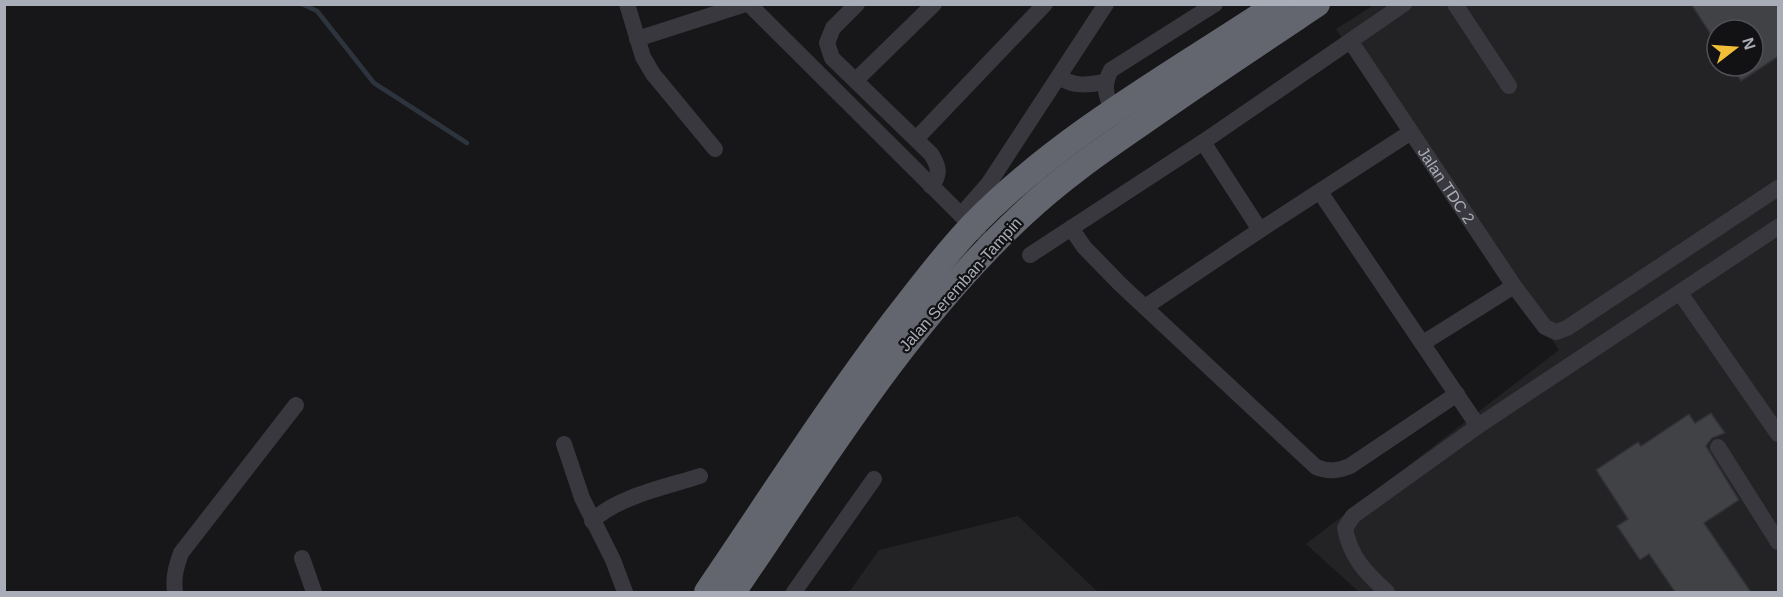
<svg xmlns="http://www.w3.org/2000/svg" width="1783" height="597" font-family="Arial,sans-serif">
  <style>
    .built { fill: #232326; fill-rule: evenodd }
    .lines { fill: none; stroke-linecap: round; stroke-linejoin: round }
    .stream { stroke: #2d343d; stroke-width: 4.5 }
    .building { fill: #414246; stroke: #313135; stroke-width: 1.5 }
    .minor { stroke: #38383e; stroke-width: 16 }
    .highway { stroke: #64666f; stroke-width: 26 }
    .labels { text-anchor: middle; stroke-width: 4.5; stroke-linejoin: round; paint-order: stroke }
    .street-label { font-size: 16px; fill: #a9adb8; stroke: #121214 }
  </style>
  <rect width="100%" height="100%" fill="#171719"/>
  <g class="built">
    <path d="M1374,5H1778V592H1359L1306,544L1559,350L1336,29ZM1717,30H1753V66H1717Z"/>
    <polygon points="1018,516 1098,592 849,592 879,550"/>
  </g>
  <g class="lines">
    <polyline class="stream" points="302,4 317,11 374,83 467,143"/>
  </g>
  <g class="building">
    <polygon points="1691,4 1779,4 1779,56 1741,81 1731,66 1753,66 1753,30 1717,30 1717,44"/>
    <polygon points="1711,413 1725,433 1712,438 1706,446 1739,500 1704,523 1751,592 1675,592 1649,554 1640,560 1617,526 1628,519 1596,470 1638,442 1641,446 1689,414 1695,423"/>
  </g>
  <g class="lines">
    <g class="minor">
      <polyline points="627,4 643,57 653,74 715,149"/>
      <polyline points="749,4 978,232"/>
      <path d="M857,4L833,28L827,43L832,58L931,154C939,166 941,175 931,186"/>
      <polyline points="1455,4 1509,86"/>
      <polyline points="637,39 746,4"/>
      <path id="s1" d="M1351,42L1514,286L1545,327L1556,332L1567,328L1778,188"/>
      <path d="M1059,77C1074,87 1087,85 1105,82"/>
      <polyline points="856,80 934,4"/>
      <path d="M1113,110C1105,95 1103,85 1111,70L1215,4"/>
      <polyline points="916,139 1045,4"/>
      <polyline points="1203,142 1260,230"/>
      <polyline points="1320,192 1478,426"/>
      <polyline points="961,215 989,183 1106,4"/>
      <path d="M1071,228L1084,247L1120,284L1316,467C1329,472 1337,471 1350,466L1457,394"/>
      <polyline points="1030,255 1203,142 1404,4"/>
      <polyline points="1680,293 1778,434"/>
      <polyline points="1145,307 1260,230 1411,132"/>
      <polyline points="1423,343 1514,286"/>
      <polyline points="564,444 582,498 613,560 625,592"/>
      <polyline points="1718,447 1778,542"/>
      <path d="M592,521C619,496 666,487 700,476"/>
      <polyline points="302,558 314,592"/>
      <path d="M175,592C173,578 176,567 181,553L296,405"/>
      <polyline points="794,592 874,479"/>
      <path d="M1387,592C1366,573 1350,557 1345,528L1353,516L1478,426L1778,227"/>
    </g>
    <g class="highway">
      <path d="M707,592C769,501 828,408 895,320C920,288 945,254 973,225C1061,135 1173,74 1278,4"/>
      <path d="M733,592C821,463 906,323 1022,215C1058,181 1099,152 1140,124C1198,83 1257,44 1317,4"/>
    </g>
  </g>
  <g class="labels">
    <g class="street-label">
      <text dy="6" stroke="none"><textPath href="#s1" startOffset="172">Jalan TDC 2</textPath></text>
      <text transform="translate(960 284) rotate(-48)" y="6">Jalan Seremban-Tampin</text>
    </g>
  </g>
  <rect width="1783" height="597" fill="none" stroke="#a9adb8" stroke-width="12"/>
  <g transform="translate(1735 48) rotate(73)"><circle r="28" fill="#121214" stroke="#4e5056" stroke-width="1.5"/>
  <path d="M0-4.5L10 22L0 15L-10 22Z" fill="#f1be37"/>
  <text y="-9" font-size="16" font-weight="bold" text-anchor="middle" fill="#a9adb8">N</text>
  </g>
</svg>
